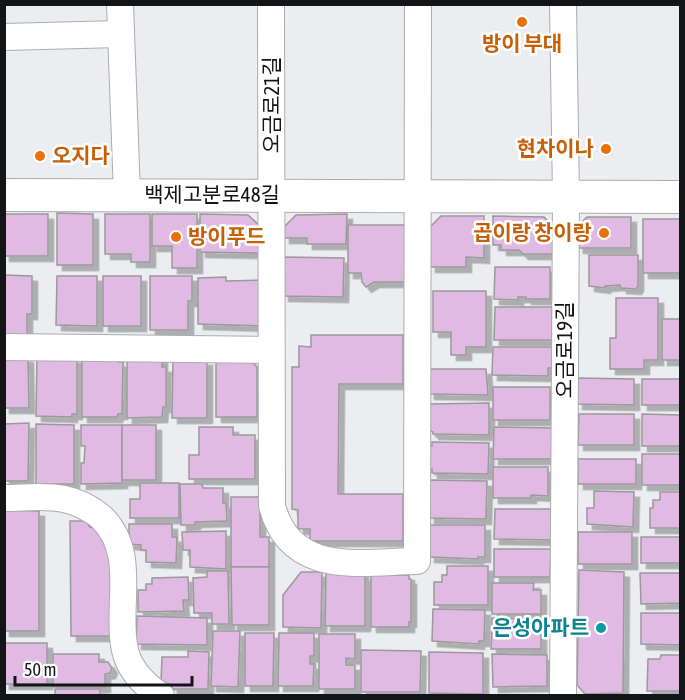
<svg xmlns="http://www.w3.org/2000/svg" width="685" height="700" font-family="'Asap Condensed','Noto Sans KR',sans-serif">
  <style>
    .building { fill: #e0bae3; stroke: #9b999c; stroke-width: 1.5; filter: url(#shadow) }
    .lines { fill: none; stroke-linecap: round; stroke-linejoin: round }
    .minor-casing { stroke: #abacb0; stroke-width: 28 }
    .tertiary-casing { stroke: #abacb0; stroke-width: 34 }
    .minor { stroke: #fff; stroke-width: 26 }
    .tertiary { stroke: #fff; stroke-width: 32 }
    .food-dot { fill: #e8710a; stroke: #fff; stroke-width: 2 }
    .culture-dot { fill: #0f9aa8; stroke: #fff; stroke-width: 2 }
    .labels { text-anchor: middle; stroke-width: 5; stroke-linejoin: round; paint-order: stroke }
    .food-label { font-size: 21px; font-weight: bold; fill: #c56008; stroke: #fff; text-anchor: end }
    .street-label { font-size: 21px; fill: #131415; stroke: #fff }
    .culture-label { font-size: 21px; font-weight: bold; fill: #0d838f; stroke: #fff; text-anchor: end }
  </style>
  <defs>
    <filter id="shadow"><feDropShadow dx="5.5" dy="5.5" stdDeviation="0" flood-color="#0004"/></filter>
  </defs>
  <rect width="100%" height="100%" fill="#ecedf0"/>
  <g class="building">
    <polygon points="57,213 93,214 93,265 57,265"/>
    <rect x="4" y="214" width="44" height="42"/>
    <polygon points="105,214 150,214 150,262 131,262 131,254 105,254"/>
    <polygon points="152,214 197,214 197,268 172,268 172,246 152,246"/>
    <polygon points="200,214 248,215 261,227 261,253 200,252"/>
    <polygon points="347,214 346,244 307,244 307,238 284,238 284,227 296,215"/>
    <polygon points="441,216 484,216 484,258 466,257 466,267 430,267 430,227"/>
    <polygon points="493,216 544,217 554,227 554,254 523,254 519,250 501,250 501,245 493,245"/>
    <polygon points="587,217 631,217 631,248 578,248 577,227"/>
    <rect x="643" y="219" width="37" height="54"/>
    <polygon points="348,225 405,225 405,282 374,282 366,287 362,282 361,273 348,273"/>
    <polygon points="589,255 638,255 638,286 636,289 621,288 620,285 605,286 605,288 589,286"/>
    <polygon points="284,257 344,258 343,297 283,296"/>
    <polygon points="495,267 550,267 550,299 526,299 526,297 518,297 518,300 494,299"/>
    <polygon points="4,275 32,276 32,314 27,314 27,335 4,335"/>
    <polygon points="57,276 97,276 97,326 56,325"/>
    <rect x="103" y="276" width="38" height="50"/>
    <polygon points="150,276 192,276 192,301 188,301 188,330 150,330"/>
    <polygon points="226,277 226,281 261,280 261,326 198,324 198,278"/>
    <polygon points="433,291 486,291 486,347 466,347 466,355 451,355 451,332 433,332"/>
    <polygon points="616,298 658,298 658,360 644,360 644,369 610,369 610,338 616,338"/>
    <polygon points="495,307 552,307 552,340 494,340"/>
    <rect x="662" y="319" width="18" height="41"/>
    <polygon points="311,335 403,335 403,384 339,384 338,494 403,494 403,541 310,541 310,529 298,529 298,510 292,509 292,367 299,367 299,346 311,347"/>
    <polygon points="493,347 553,347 553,368 548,368 548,376 492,375"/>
    <polygon points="37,356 77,358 77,414 72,414 72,417 36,416"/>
    <polygon points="82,356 118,356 118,362 123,362 122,414 118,414 117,417 82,417"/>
    <polygon points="162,356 162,367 166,367 166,407 163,407 162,417 127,418 127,357"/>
    <polygon points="4,357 28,357 29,408 4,408"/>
    <polygon points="248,358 257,367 257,417 216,417 216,359"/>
    <polygon points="173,360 207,360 207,418 172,418"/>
    <polygon points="429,369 486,369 488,395 429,394"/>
    <polygon points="578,378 634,379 634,405 577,404"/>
    <rect x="642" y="379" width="38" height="26"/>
    <rect x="493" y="387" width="57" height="33"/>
    <polygon points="489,403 489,435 433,434 433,432 430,431 430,404"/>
    <polygon points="579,414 634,414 634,445 578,445"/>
    <polygon points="642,414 680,415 680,446 642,446"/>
    <polygon points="29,423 28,481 4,481 4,424"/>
    <polygon points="36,424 74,425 74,484 36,484"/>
    <polygon points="81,425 122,425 122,483 81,484 81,463 84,463 85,446 81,446"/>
    <rect x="122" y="425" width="34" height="55"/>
    <polygon points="199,427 233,427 233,435 255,435 255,479 189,479 189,455 199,455"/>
    <polygon points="494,427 552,428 552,459 493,459"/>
    <polygon points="432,442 489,443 488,474 432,473 432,469 429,469 430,446 432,446"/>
    <rect x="642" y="454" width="38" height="31"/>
    <rect x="578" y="459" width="58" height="25"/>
    <polygon points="493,467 548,467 548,496 531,495 531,498 493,498"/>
    <polygon points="429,480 487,481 486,519 429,518"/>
    <polygon points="140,483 179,483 179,518 130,518 130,499 140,499"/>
    <polygon points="180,484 202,484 203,488 223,488 223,503 226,503 227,521 195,522 195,525 181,525"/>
    <polygon points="594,491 634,492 633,527 587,524 587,508 594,508"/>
    <polygon points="660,492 680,492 680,528 650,528 650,508 653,508 653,500 660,500"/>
    <polygon points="231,497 260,497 260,537 269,537 269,567 231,567"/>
    <polygon points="495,509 551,509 551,540 494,539"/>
    <polygon points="7,510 39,511 39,631 4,631 4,511"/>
    <polygon points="70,521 86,521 90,527 95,528 110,552 111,636 71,636"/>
    <polygon points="129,524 172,524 172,537 177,537 176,563 146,562 146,550 141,550 141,545 129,544"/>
    <polygon points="429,525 485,525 485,557 478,557 478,559 429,557"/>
    <polygon points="226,531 226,569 190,567 190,550 183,550 182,532"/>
    <rect x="578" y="532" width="54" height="32"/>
    <rect x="641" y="537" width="39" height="26"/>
    <polygon points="494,549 551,549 550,577 494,577"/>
    <polygon points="447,566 488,566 488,605 434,605 434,582 442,582 442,575 447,575"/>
    <polygon points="231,567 269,567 269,625 232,625"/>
    <polygon points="579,570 624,572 623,693 585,694 577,685"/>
    <polygon points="207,571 228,571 229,624 212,624 212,613 194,613 193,578 207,577"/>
    <polygon points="301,572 322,572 321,628 283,627 283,595"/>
    <polygon points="326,572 363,572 363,576 365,576 365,626 325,626"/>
    <polygon points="640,573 680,573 680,603 641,604"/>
    <polygon points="371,575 409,575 409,579 411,579 411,622 409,622 409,627 371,627"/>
    <polygon points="188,577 189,600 183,600 184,611 138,612 138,590 146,590 146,584 152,584 152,578"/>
    <polygon points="492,583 534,583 533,590 541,590 541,614 492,614"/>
    <polygon points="433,609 485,610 484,641 479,641 479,644 432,641"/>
    <polygon points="641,613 680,613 680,645 641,644"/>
    <polygon points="137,616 207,618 207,645 136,644"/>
    <polygon points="492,618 533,619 533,626 541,626 541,649 491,649"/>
    <polygon points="213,631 240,631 238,687 211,686"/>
    <polygon points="245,633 274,633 273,686 245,686"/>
    <polygon points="279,633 314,633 314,656 310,656 310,664 314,664 313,686 278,686"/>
    <polygon points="319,634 355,634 355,659 346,658 346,665 355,665 355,689 319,689"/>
    <rect x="4" y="643" width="43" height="41"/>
    <polygon points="361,650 421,651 420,692 361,692"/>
    <polygon points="188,651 209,652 208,689 172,689 172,685 161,682 162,657 188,657"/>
    <polygon points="429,652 483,653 483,694 429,693"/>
    <polygon points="53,654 99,654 99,662 108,662 112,668 110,673 105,674 105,687 53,687"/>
    <polygon points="492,654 547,655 547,686 493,687"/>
    <polygon points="661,655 680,655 680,691 647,691 648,659 660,659"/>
    <rect x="55" y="689" width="45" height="7"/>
  </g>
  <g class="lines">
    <g class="minor-casing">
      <g id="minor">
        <polyline points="120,4 127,195"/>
        <path d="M271,4L272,506C291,577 359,562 417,561L418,4"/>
        <polyline points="4,37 120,34"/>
        <polyline points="4,347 271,350"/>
        <path d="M4,498C24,498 45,495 64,499C79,502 90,508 101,517C137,551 117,603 124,645C127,667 143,684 161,696"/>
        <polyline points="563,696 566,197 563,4"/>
      </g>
    </g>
    <g class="tertiary-casing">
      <polyline id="tertiary" points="4,195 680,197"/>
    </g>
    <use href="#minor" class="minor"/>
    <use href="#tertiary" class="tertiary"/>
  </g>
  <g class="food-dot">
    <circle cx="522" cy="22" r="6"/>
    <circle cx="606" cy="149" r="6"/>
    <circle cx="40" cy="156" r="6"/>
    <circle cx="604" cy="233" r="6"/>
    <circle cx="176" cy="237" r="6"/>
  </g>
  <circle class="culture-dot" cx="601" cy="628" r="6"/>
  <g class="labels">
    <g class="food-label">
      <text x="522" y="51" text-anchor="middle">방이 부대</text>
      <text x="594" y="156">현차이나</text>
      <text x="52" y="163" text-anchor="start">오지다</text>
      <text x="592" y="240">곱이랑 창이랑</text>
      <text x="188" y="244" text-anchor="start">방이푸드</text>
    </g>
    <g class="street-label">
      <text transform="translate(272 105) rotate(-90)" y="7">오금로21길</text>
      <text x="212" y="202">백제고분로48길</text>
      <text transform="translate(565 350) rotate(-90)" y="7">오금로19길</text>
    </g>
    <g class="culture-label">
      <text x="589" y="635">은성아파트</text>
    </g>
  </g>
  <rect width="685" height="700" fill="none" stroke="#131415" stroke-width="12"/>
  <path d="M15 676v9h177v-9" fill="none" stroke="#131415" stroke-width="3"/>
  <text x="24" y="676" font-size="18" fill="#131415" stroke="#ffffff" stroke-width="4.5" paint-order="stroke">50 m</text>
</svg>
